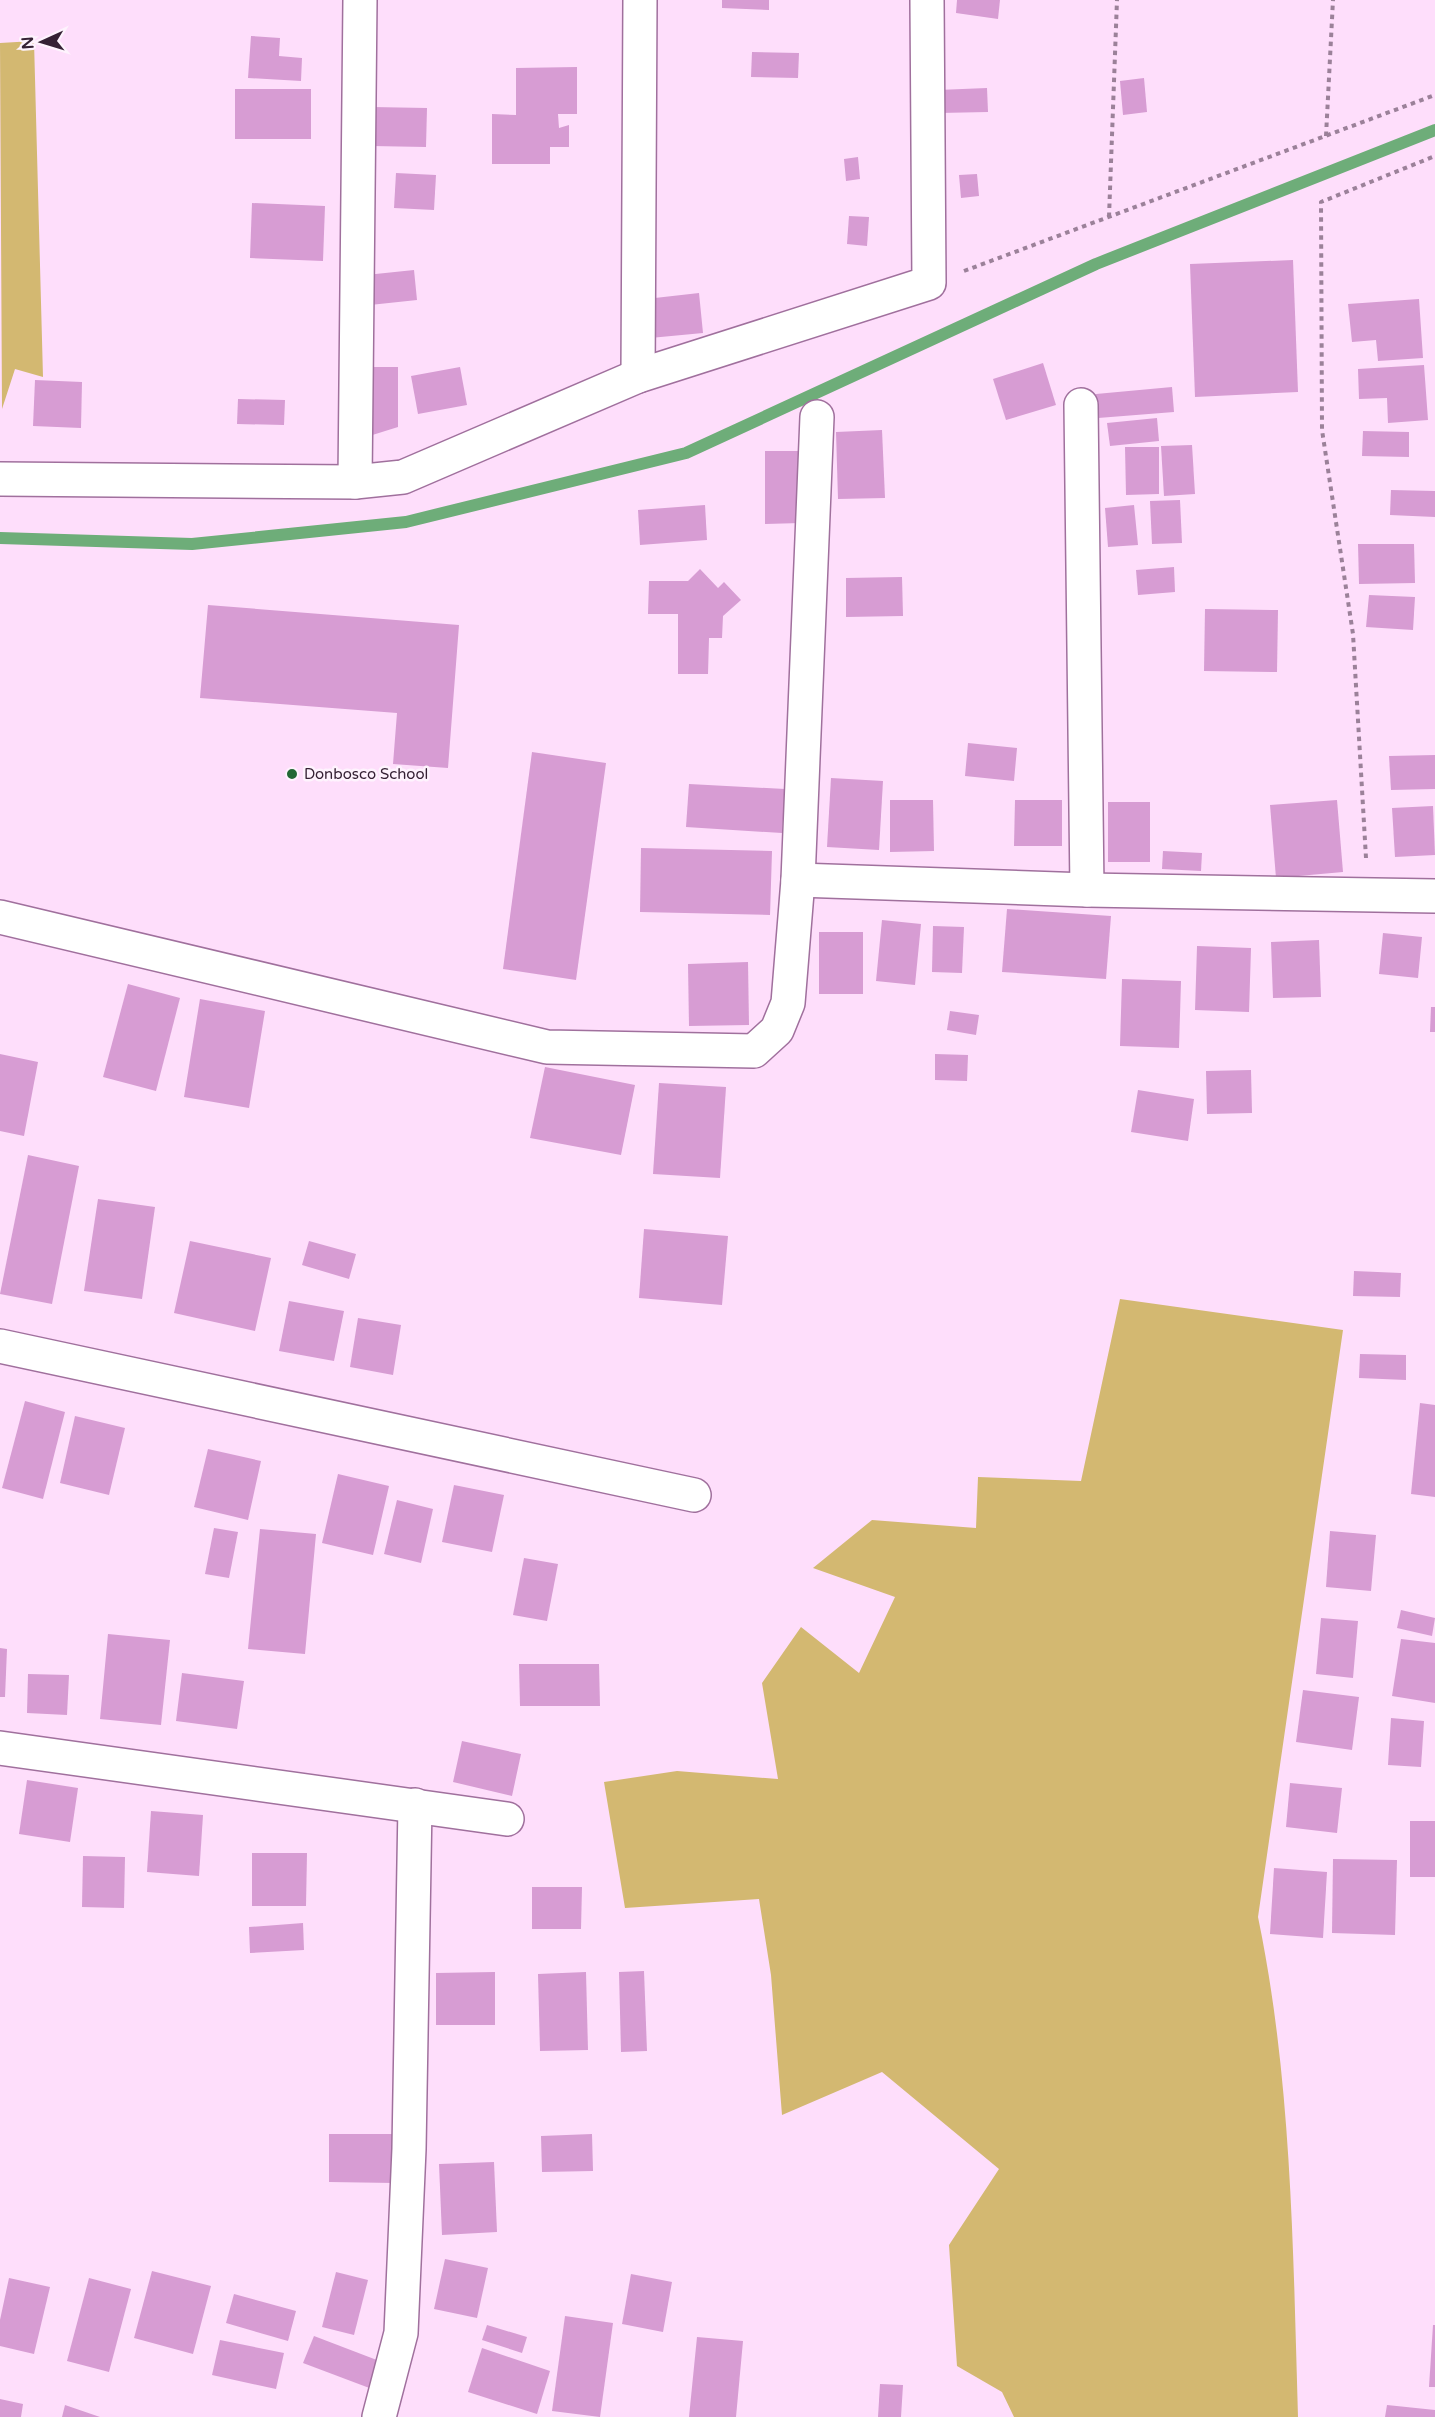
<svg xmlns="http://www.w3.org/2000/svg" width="1435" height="2417" font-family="'Varela Round',sans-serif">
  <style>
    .green { fill: #d3b871 }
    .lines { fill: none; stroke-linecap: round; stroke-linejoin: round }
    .stream { stroke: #6ead79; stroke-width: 12 }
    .building { fill: #d79cd3 }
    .minor-casing { stroke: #a0709d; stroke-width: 36 }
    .path { stroke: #9b8199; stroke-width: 4; stroke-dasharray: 4.5 4.5; stroke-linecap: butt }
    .minor { stroke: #fff; stroke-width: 33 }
    .poi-dot { fill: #226834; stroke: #fef3fd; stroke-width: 2 }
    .labels { text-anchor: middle; stroke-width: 5; stroke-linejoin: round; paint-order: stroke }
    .poi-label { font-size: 15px; fill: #352134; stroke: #fef3fd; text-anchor: start }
  </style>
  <rect width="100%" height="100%" fill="#fedefb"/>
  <g class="green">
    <polygon points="34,41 43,377 15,369 2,409 0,43"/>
    <path d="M1120,1299L1343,1330L1258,1917C1292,2081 1293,2250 1298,2417H1014L1002,2392L957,2366L949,2245L999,2169L882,2072L782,2115L771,1975L759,1899L625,1908L604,1782L677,1771L778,1779L762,1683L801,1627L859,1673L895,1597L813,1568L872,1520L976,1528L978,1477L1081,1481Z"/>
  </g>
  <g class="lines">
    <polyline class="stream" points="0,538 192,544 406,522 686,453 1096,264 1435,130"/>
  </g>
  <g class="building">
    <polygon points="722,0 769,0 769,10 722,8"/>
    <polygon points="957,0 1000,0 998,19 956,13"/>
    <polygon points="251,36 280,38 279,56 302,58 301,81 248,78"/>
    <polygon points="752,52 799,53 798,78 751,77"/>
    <polygon points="577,67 577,114 558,114 559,128 569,125 569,147 550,147 550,164 492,164 492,114 516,115 516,68"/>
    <polygon points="1144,78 1147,112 1123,115 1120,81"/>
    <polygon points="987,88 988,112 939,113 938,90"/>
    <rect x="235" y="89" width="76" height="50"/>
    <polygon points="372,107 427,108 426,147 372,146"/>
    <polygon points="858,157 860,179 846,181 844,159"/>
    <polygon points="396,173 436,175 434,210 394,208"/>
    <polygon points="977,174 979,196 961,198 959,175"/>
    <polygon points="252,203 325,206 323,261 250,258"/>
    <polygon points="849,216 869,217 867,246 847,244"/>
    <polygon points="1293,260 1298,392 1195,397 1190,264"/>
    <polygon points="414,270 417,300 370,305 366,275"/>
    <polygon points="699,293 703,333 650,338 646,299"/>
    <polygon points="1419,299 1423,358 1378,361 1376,340 1352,342 1348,304"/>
    <polygon points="1043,363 1056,405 1006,420 993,379"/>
    <polygon points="1424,365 1428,420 1388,423 1387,398 1359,399 1358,369"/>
    <polygon points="365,367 398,367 398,427 366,437"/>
    <polygon points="460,367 467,405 418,414 411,376"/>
    <polygon points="35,380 82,382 81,428 33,426"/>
    <polygon points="1172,387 1174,412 1098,418 1096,394"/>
    <polygon points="238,399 285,400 284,425 237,424"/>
    <polygon points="1157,418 1159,441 1110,446 1107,423"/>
    <polygon points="882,430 885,498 838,499 836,432"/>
    <polygon points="1363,431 1409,432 1409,457 1362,456"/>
    <polygon points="1192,445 1195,494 1164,496 1161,446"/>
    <polygon points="1125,447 1159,447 1159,494 1126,495"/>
    <polygon points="765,451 800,451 801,523 765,524"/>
    <polygon points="1391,490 1435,491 1435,517 1390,515"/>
    <polygon points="1180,500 1182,543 1152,544 1150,501"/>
    <polygon points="705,505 707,540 640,545 638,510"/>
    <polygon points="1134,505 1138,545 1108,547 1105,508"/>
    <polygon points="1358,544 1414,544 1415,583 1359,584"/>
    <polygon points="1174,567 1175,592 1138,595 1136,570"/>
    <polygon points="700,569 718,588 724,582 741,600 723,616 722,638 709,638 708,674 678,674 678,614 648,614 649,581 688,581"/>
    <polygon points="902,577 903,616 846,617 846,578"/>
    <polygon points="1369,595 1415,597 1413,630 1366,627"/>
    <polygon points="208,605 459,625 448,768 393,764 397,713 200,698"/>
    <polygon points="1205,609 1278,610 1277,672 1204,671"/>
    <polygon points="968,743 1017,748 1014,781 965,776"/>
    <polygon points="532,752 606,763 576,980 503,969"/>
    <polygon points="1435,755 1435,789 1391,790 1389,756"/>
    <polygon points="831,778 883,781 879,850 827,847"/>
    <polygon points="689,784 785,789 782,833 686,827"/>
    <polygon points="890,800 933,800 934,851 890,852"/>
    <polygon points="1015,800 1062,800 1062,846 1014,846"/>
    <polygon points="1337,800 1343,872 1276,878 1270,805"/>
    <rect x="1108" y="802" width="42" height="60"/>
    <polygon points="1433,806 1435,855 1395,857 1392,808"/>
    <polygon points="641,848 772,851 770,915 640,912"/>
    <polygon points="1163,851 1202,853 1201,871 1162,869"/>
    <polygon points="1007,909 1111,916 1106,979 1002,972"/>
    <polygon points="882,920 921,924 915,985 876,981"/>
    <polygon points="933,926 964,927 962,973 932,972"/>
    <rect x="819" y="932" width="44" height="62"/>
    <polygon points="1383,933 1422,937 1418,978 1379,974"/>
    <polygon points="1319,940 1321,997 1273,998 1271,942"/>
    <polygon points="1197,946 1251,948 1249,1012 1195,1010"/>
    <polygon points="748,962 749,1025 689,1026 688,964"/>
    <polygon points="1122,979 1181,981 1179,1048 1120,1046"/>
    <polygon points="128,984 180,998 156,1091 103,1077"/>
    <polygon points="200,999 265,1011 249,1108 184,1097"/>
    <polygon points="1431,1007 1435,1007 1435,1032 1430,1032"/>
    <polygon points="950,1011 979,1015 976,1035 947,1030"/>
    <polygon points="0,1054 38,1062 24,1136 0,1131"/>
    <polygon points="935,1054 968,1055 967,1081 935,1080"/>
    <polygon points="545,1067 635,1085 621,1155 530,1138"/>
    <polygon points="1251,1070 1252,1113 1207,1114 1206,1071"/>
    <polygon points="659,1083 726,1087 720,1178 653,1174"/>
    <polygon points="1138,1090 1194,1099 1188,1141 1131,1132"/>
    <polygon points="28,1155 79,1166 52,1304 0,1294"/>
    <polygon points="98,1199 155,1207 142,1299 84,1291"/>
    <polygon points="644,1229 728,1236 722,1305 639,1298"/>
    <polygon points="190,1241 271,1258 255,1331 174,1313"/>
    <polygon points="309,1241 356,1254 349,1279 302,1265"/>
    <polygon points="1354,1271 1401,1273 1400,1297 1353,1296"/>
    <polygon points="289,1301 344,1311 334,1361 279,1351"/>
    <polygon points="358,1318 401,1325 393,1375 350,1367"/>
    <polygon points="1360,1354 1406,1355 1406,1380 1359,1378"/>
    <polygon points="25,1401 65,1412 43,1499 2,1488"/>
    <polygon points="1420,1403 1435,1405 1435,1497 1411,1494"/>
    <polygon points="75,1416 125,1428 109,1495 60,1483"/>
    <polygon points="208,1449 261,1461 248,1520 194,1507"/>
    <polygon points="338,1474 389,1486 373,1555 322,1543"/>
    <polygon points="454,1485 504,1495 492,1552 442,1542"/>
    <polygon points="397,1500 433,1509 421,1563 384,1554"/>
    <polygon points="214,1528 238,1532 229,1578 205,1574"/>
    <polygon points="260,1529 316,1534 305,1654 248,1649"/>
    <polygon points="1330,1531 1376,1535 1371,1591 1326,1587"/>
    <polygon points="524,1558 558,1564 547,1621 513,1615"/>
    <polygon points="1401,1610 1435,1618 1432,1636 1397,1628"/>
    <polygon points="1321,1618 1358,1621 1353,1678 1316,1674"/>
    <polygon points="108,1634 170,1640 161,1725 100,1719"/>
    <polygon points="1401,1639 1435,1643 1435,1703 1392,1696"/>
    <polygon points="0,1648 7,1649 5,1697 0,1697"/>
    <polygon points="519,1664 599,1664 600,1706 520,1706"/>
    <polygon points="182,1673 244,1681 237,1729 176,1721"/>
    <polygon points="28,1674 69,1675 67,1715 27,1713"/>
    <polygon points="1303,1690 1359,1697 1352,1750 1296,1742"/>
    <polygon points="1391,1718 1424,1721 1421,1767 1388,1765"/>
    <polygon points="462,1741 521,1754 512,1796 453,1782"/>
    <polygon points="27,1780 78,1788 70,1842 19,1834"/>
    <polygon points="1290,1783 1342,1788 1337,1833 1286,1827"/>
    <polygon points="151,1811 203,1815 199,1876 147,1872"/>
    <rect x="1410" y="1821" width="25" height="56"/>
    <polygon points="252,1853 307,1853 306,1906 252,1906"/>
    <polygon points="83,1856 125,1857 124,1908 82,1907"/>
    <polygon points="1333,1859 1397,1860 1395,1935 1332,1933"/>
    <polygon points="1274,1868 1327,1872 1323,1938 1270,1934"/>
    <polygon points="532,1887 582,1887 581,1929 532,1929"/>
    <polygon points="303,1923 304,1950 250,1953 249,1927"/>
    <polygon points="644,1971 647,2051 621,2052 619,1972"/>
    <polygon points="495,1972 495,2025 436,2025 436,1973"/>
    <polygon points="586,1972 588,2050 540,2051 538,1974"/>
    <polygon points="329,2134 394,2134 394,2183 329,2182"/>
    <polygon points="592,2134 593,2171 542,2172 541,2136"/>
    <polygon points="494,2162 497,2232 442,2235 439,2164"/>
    <polygon points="445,2259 488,2268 477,2318 434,2309"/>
    <polygon points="152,2271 211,2286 193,2354 134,2338"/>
    <polygon points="336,2272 368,2280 354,2335 322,2327"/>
    <polygon points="631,2274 672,2282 663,2332 622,2324"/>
    <polygon points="9,2278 50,2287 34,2354 0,2346 0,2320"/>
    <polygon points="89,2278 131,2289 109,2372 67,2361"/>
    <polygon points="234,2294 296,2311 288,2341 226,2323"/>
    <polygon points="565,2316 613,2323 600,2417 552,2411"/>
    <polygon points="487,2325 527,2337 522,2353 482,2340"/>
    <polygon points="1433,2325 1435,2325 1435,2387 1429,2387"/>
    <polygon points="314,2336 382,2362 372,2389 303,2363"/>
    <polygon points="697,2337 743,2341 736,2417 689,2417"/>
    <polygon points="220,2340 284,2353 276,2389 212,2375"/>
    <polygon points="482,2348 550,2371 537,2414 468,2392"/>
    <polygon points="880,2384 903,2385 901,2417 878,2417"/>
    <polygon points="0,2399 23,2404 21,2417 0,2417"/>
    <polygon points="65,2405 100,2417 62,2417"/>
    <polygon points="1387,2405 1435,2410 1435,2417 1385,2417"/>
  </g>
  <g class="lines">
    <g class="minor-casing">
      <g id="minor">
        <polyline points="638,376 640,0"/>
        <polyline points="1081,405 1087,890"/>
        <polyline points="0,479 355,482 403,477 638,376 929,283 927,0"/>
        <polyline points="355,482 360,0"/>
        <polyline points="798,880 1087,890 1435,896"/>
        <polyline points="0,917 547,1047 754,1051 777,1030 788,1003 798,880 817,417"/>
        <polyline points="0,1346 694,1495"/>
        <polyline points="0,1748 507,1819"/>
        <polyline points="379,2417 401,2333 409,2149 415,1805"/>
      </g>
    </g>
    <g class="path">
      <polyline points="1326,136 1333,0"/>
      <polyline points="1109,217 1117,0"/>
      <polyline points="964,271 1435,95"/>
      <polyline points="1366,858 1353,634 1322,430 1321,202 1435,156"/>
    </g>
    <use href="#minor" class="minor"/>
  </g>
  <circle class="poi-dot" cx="292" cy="774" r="6"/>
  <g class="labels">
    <g class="poi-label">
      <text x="304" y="779">Donbosco School</text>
    </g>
  </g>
  <g transform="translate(42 42) rotate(266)" stroke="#fef3fd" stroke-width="4.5" paint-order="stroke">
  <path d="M0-4.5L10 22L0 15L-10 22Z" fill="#352134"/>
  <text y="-9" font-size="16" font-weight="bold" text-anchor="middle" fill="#352134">N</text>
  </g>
</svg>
